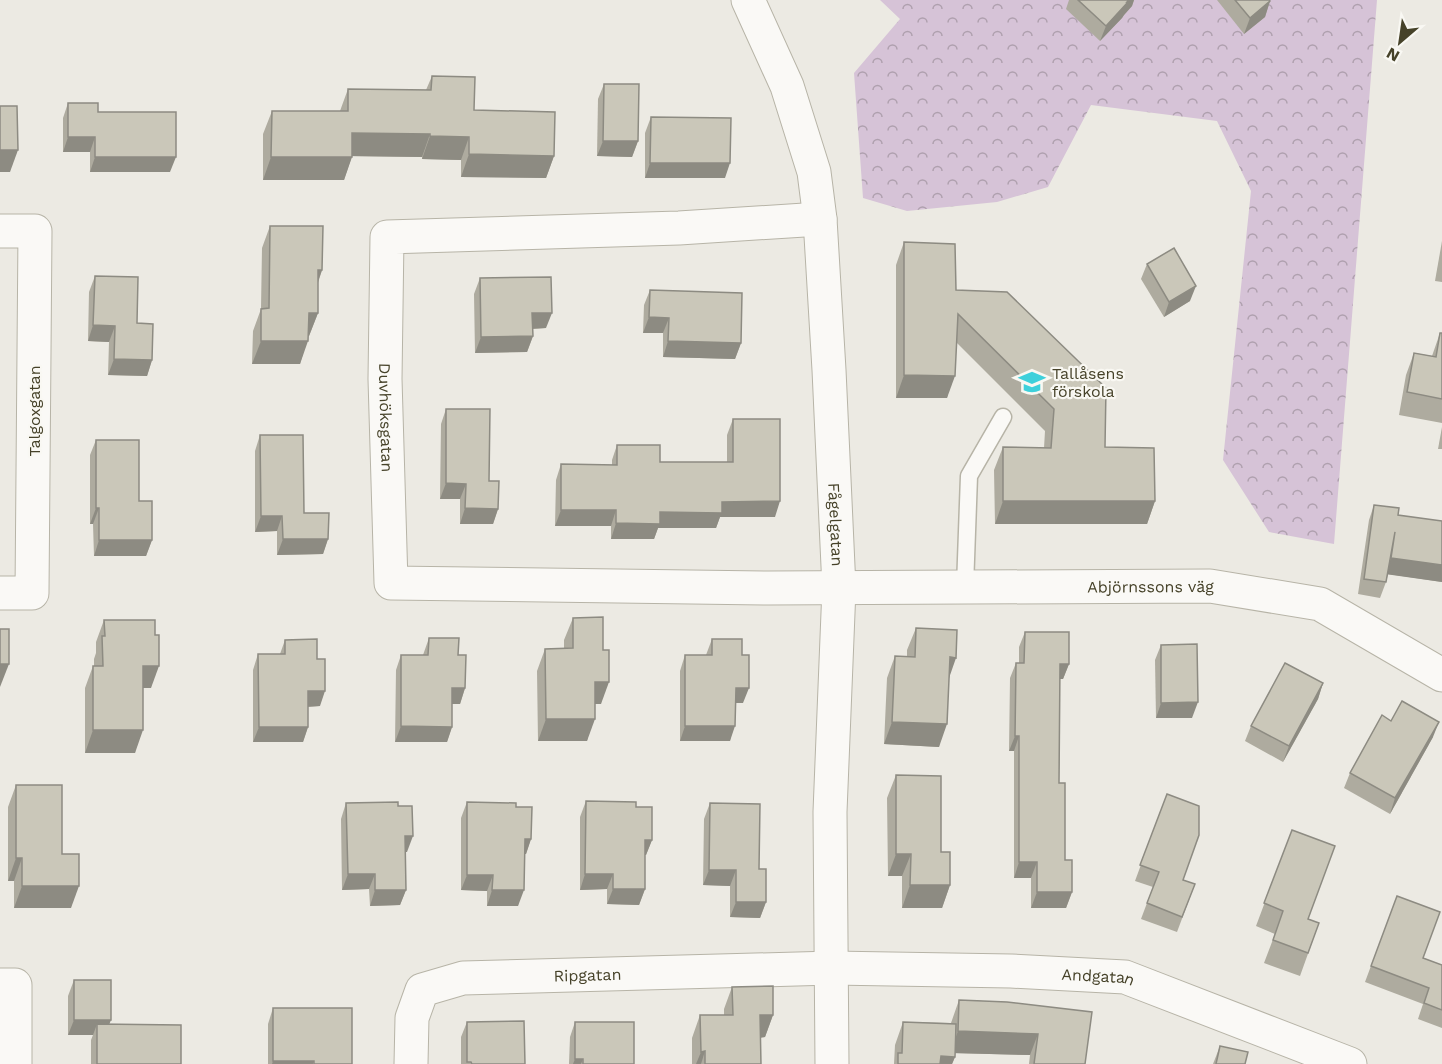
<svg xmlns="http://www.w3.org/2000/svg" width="1442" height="1064" font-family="'Work Sans',sans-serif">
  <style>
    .forest { fill: url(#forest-crowns) }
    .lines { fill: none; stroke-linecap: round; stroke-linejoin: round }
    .service-casing { stroke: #b7b4a7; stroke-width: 19 }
    .minor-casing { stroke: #b7b4a7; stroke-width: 35 }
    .service { stroke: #faf9f6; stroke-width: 16 }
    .minor { stroke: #faf9f6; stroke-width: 33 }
    .wall { fill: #aeab9f }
    .shaded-wall { fill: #8d8b82 }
    .building { fill: #cac7b9; stroke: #8d8b82; stroke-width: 1.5 }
    .labels { text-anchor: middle; stroke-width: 4.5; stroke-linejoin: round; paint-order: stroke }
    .poi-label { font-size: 16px; fill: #464229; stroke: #f9f8f3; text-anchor: start }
    .street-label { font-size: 16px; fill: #464229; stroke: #f9f8f3 }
  </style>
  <defs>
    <pattern id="forest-crowns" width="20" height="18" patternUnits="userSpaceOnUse" patternTransform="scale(1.5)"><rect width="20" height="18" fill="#d6c3d7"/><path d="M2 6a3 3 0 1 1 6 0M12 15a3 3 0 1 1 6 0" fill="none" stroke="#afa0ae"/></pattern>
  </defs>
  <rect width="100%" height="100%" fill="#eceae3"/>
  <polygon class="forest" points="880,0 1377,0 1334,544 1269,532 1223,460 1251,191 1217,121 1091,105 1048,187 997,202 907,211 863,198 854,73 900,19"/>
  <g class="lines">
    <g class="service-casing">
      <polyline id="service" points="965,587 969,476 1003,417"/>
    </g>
    <g class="minor-casing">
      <g id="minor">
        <path id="s1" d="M748,0L787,86L814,172L820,219L829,370L839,588L830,812L832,1064"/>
        <path id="s2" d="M820,219L679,228L387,237L385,379L391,583L768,588L1210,586L1320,604L1442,675"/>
        <polyline points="0,231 35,231 32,593 0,593"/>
        <polyline points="0,985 15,985 15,1064"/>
        <path id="s3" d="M411,1064L412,1018L422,990L463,978L832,968L1011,971L1125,977L1350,1064"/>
      </g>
    </g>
    <use href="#service" class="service"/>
    <use href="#minor" class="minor"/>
  </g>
  <g class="wall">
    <polygon points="1069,0 1134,0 1132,6 1124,15 1122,18 1100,41 1066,9"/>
    <polygon points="1217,0 1269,0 1270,1 1265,17 1244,34"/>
    <polygon points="432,76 474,110 554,156 546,178 461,177 461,160 422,159 422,157 352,156 344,180 263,180 263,134 272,111 340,111 348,89 426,90"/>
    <polygon points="604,84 638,141 632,157 597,156 598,99"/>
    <polygon points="68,103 98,112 170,172 90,172 90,152 63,152 63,118"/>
    <polygon points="651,117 725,178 645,178 645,133"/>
    <polygon points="270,226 322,270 318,283 318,313 309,336 308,336 300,364 252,364 253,331 261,309 262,248"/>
    <polygon points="1442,241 1442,282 1435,281"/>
    <polygon points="904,242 956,290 1105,447 1155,501 1147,524 995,524 994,470 1003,447 1044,448 1045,431 957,343 947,398 896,398 896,265"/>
    <polygon points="1147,264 1190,301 1164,317 1141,279"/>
    <polygon points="95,276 137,323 152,360 147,376 108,375 109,342 88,341 89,292"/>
    <polygon points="480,278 546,328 533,329 533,336 527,352 475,353 474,294"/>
    <polygon points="650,290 741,343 735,359 663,357 663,333 643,333 644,305"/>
    <polygon points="1440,333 1442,333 1442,423 1399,415 1406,375 1414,353 1432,356"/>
    <polygon points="446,409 489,481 498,509 493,524 460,524 460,499 440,499 441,424"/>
    <polygon points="733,419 775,517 720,517 716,528 658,528 654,539 611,539 611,526 555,526 556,480 561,464 612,465 612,460 617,445 660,462 727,462 727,435"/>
    <polygon points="1442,427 1442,449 1438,449"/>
    <polygon points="260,435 304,513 328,539 323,554 277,555 277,531 255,532 255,451"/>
    <polygon points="96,440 139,501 152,540 146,556 94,556 93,524 90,524 90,455"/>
    <polygon points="1374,505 1398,515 1442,582 1388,574 1386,582 1380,598 1358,594 1369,520"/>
    <polygon points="573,618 601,704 595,704 587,741 538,741 537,671 545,649 564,648 564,640"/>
    <polygon points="104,620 151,688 143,688 135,753 85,753 85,688 93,666 94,666 94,659 96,653 96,642"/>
    <polygon points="916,628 949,678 939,747 884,744 887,678 895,656 907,656 907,650"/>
    <polygon points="1025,632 1069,664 1063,679 1060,679 1059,783 1065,860 1072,892 1066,908 1031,908 1031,878 1014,878 1014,751 1009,751 1010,678 1016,663 1019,663 1019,647"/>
    <polygon points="429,638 458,655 465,688 460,704 452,704 452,727 447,742 395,742 396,670 401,655 423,655"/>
    <polygon points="712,639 742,655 743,703 736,703 730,741 680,741 680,671 685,655 706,655"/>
    <polygon points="285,640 317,659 320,706 308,707 308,727 303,742 253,742 253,670 258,654 280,654"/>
    <polygon points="1161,645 1192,718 1156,718 1155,660"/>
    <polygon points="1323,683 1318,699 1283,762 1245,741 1251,726"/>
    <polygon points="1391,721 1433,737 1390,814 1344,788 1350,773"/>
    <polygon points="896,775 941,852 950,885 942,908 902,908 902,876 888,876 887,798"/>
    <polygon points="16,785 62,854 71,908 14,908 14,881 8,881 8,807"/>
    <polygon points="1167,794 1183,880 1195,884 1177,932 1141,919 1153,887 1135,881"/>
    <polygon points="586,801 652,840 646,855 645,855 645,889 639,905 607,904 607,889 580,890 580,817"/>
    <polygon points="467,802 516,807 531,839 526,854 524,854 518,906 487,906 487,891 461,890 461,818"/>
    <polygon points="346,803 398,806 407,852 406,852 406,890 400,905 370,906 369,889 342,890 341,819"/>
    <polygon points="710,803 759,869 766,902 760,918 730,917 730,886 703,885 704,819"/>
    <polygon points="1292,830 1308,919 1319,923 1300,976 1264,963 1275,934 1256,926"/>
    <polygon points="1397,896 1423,958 1442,965 1442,1028 1418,1019 1423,1004 1365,982"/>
    <polygon points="74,980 109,1024 181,1064 91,1064 91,1040 93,1035 68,1035 68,996"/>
    <polygon points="732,987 773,1015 765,1037 761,1038 761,1064 692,1064 692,1038 700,1015 724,1015 724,1009"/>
    <polygon points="959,1000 1007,1002 1085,1064 1029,1064 1030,1055 955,1053 955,1057 952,1064 894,1064 895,1045 903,1022 951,1023"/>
    <polygon points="273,1008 352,1064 268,1064 268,1024"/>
    <polygon points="467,1022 525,1064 461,1064 461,1037"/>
    <polygon points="575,1022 634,1064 569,1064 570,1037"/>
    <polygon points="1220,1046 1245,1064 1213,1064"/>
  </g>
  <g class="shaded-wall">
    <polygon points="1129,0 1134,0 1132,6 1124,15 1122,18 1100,41 1106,26"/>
    <polygon points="1270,1 1265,17 1244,34 1250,18"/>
    <polygon points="352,133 430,134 422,157 344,156"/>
    <polygon points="430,136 469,137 461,160 422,159"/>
    <polygon points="68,137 95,137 90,152 63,152"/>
    <polygon points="603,141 638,141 632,157 597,156"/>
    <polygon points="0,150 18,150 10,172 0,172"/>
    <polygon points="469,154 554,156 546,178 461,177"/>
    <polygon points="95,157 176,157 170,172 90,172"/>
    <polygon points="271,157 352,157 344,180 263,180"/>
    <polygon points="650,163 730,163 725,178 645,178"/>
    <polygon points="318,270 322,270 314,293"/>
    <polygon points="1196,286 1190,301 1164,317 1169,302"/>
    <polygon points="309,313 318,313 309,336 300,336"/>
    <polygon points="532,313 552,313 546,328 527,329"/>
    <polygon points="649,317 669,318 663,333 643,333"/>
    <polygon points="93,325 115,326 109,342 88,341"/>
    <polygon points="533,336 527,352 475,353 481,337"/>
    <polygon points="261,341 308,341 300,364 252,364"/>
    <polygon points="668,341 741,343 735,359 663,357"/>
    <polygon points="114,359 152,360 147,376 108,375"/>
    <polygon points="904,375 955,376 947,398 896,398"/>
    <polygon points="446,483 466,484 460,499 440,499"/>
    <polygon points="780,501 775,517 720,517 716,528 658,528 654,539 611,539 616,523 660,512 722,502"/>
    <polygon points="1003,501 1155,501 1147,524 995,524"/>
    <polygon points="96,508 99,508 93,524 90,524"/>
    <polygon points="465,508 498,509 493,524 460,524"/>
    <polygon points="561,510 616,510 611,526 555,526"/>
    <polygon points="261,516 282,516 277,531 255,532"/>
    <polygon points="283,539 328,539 323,554 277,555"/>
    <polygon points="99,540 152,540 146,556 94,556"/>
    <polygon points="1391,558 1442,565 1442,582 1385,574"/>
    <polygon points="950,657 956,658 948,681"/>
    <polygon points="0,664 9,664 0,687"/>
    <polygon points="1060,664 1069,664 1063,679 1054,679"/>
    <polygon points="143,666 159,666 151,688 135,688"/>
    <polygon points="595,682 609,682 601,704 587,704"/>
    <polygon points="1323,683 1318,699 1283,762 1289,746"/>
    <polygon points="452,688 465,688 460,704 447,704"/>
    <polygon points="736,688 749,688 743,703 730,703"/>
    <polygon points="308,691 325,691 320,706 302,707"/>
    <polygon points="1198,702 1192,718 1156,718 1161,703"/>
    <polygon points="546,719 595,719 587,741 538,741"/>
    <polygon points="892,722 947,724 939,747 884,744"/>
    <polygon points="1439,722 1433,737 1390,814 1395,798"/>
    <polygon points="401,726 452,727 447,742 395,742"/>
    <polygon points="685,726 735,726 730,741 680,741"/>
    <polygon points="259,727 308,727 303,742 253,742"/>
    <polygon points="93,730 143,730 135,753 85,753"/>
    <polygon points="1015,736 1019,736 1014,751 1009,751"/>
    <polygon points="405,836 413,836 407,852 400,852"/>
    <polygon points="525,839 531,839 526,854 519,854"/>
    <polygon points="645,840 652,840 646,855 639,855"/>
    <polygon points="896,854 911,854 902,876 888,876"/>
    <polygon points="16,858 22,858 14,881 8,881"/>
    <polygon points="1019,862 1037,862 1031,878 1014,878"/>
    <polygon points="709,870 736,870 730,886 703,885"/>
    <polygon points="348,874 375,874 369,889 342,890"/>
    <polygon points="585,874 613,874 607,889 580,890"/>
    <polygon points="467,875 493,875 487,891 461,890"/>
    <polygon points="910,885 950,885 942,908 902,908"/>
    <polygon points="22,886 79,886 71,908 14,908"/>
    <polygon points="613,889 645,889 639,905 607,904"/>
    <polygon points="375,890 406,890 400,905 370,906"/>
    <polygon points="492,890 524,890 518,906 487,906"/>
    <polygon points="1037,892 1072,892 1066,908 1031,908"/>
    <polygon points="736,902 766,902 760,918 730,917"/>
    <polygon points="760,1015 773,1015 765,1037 752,1038"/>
    <polygon points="74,1020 111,1020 105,1035 97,1024 93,1035 68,1035"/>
    <polygon points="958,1031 1038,1034 1030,1055 950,1053"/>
    <polygon points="705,1051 701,1064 696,1064 701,1052"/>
    <polygon points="941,1056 955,1057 952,1064 938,1064"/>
    <polygon points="575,1059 583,1059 581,1064 573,1064"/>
    <polygon points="273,1061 314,1061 313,1064 272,1064"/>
  </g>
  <g class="building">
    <polygon points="1078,0 1129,0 1127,2 1128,2 1106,26"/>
    <polygon points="1235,0 1269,0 1270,1 1250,18"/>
    <polygon points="432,76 475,77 474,110 555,112 554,156 469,154 469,137 430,136 430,134 352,133 352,157 271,157 272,111 348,111 348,89 431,90"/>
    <polygon points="604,84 639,84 638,141 603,141"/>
    <polygon points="68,103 98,103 98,112 176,112 176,157 95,157 95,137 68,137"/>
    <polygon points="0,106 17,106 18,150 0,150"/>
    <polygon points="651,117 731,118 730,163 650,163"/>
    <polygon points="270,226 323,226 322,270 318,270 318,313 309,313 308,341 261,341 261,309 269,308"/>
    <polygon points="904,242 955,244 956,290 1007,292 1106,388 1105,447 1154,448 1155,501 1003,501 1003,447 1051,448 1054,409 958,314 955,376 904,375"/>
    <polygon points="1174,248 1196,286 1169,302 1147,264"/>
    <polygon points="95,276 138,277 137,323 153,324 152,360 114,359 115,326 93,325"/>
    <polygon points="551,277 552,313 532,313 533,336 481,337 480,278"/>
    <polygon points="650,290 742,293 741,343 668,341 669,318 649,317"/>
    <polygon points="1440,333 1442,333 1442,399 1407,392 1414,353 1436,357"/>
    <polygon points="446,409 490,409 489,481 499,481 498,509 465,508 466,484 446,483"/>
    <polygon points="733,419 780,419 780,501 722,502 722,513 660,512 660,524 616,523 616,510 561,510 561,464 617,465 617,445 660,445 660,462 733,462"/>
    <polygon points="260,435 303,435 304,513 329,513 328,539 283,539 282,516 261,516"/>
    <polygon points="96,440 139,440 139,501 152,501 152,540 99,540 99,508 96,508"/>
    <polygon points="1374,505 1399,508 1398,515 1442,521 1442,565 1391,558 1395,532 1386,582 1364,579"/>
    <polygon points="603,617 603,650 609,650 609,682 595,682 595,719 546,719 545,649 573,648 573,618"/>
    <polygon points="104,620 155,620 155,635 159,635 159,666 143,666 143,730 93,730 93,666 103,666 102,636 105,636"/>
    <polygon points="916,628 957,630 956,658 950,657 947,724 892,722 895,656 915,657"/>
    <rect x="0" y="629" width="9" height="35"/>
    <polygon points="1025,632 1069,632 1069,664 1060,664 1059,783 1065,783 1065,860 1072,860 1072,892 1037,892 1037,862 1019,862 1019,736 1015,736 1016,663 1024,663"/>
    <polygon points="429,638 459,638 458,655 466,655 465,688 452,688 452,727 401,726 401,655 428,655"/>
    <polygon points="317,639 317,659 325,659 325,691 308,691 308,727 259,727 258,654 285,654 285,640"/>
    <polygon points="712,639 742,639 742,655 749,655 749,688 736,688 735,726 685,726 685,655 712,655"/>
    <polygon points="1197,644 1198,702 1161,703 1161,645"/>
    <polygon points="1285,663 1323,683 1289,746 1251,726"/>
    <polygon points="1402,701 1439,722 1395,798 1350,773 1382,715 1391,721"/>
    <polygon points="896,775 941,776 941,852 950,852 950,885 910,885 911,854 896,854"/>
    <polygon points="16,785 62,785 62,854 79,854 79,886 22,886 22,858 16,858"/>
    <polygon points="1167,794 1199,806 1199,835 1183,880 1195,884 1182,917 1147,903 1159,872 1140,865"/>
    <polygon points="586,801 636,802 636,807 652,807 652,840 645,840 645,889 613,889 613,874 585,874"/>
    <polygon points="398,802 398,806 412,806 413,836 405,836 406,890 375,890 375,874 348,874 346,803"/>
    <polygon points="467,802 516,803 516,807 532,807 531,839 525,839 524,890 492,890 493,875 467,875"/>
    <polygon points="710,803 760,804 759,869 766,869 766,902 736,902 736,870 709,870"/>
    <polygon points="1292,830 1335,846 1308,919 1319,923 1308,953 1273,940 1283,911 1264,903"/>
    <polygon points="1397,896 1440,912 1423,958 1442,965 1442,1010 1424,1003 1429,988 1371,966"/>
    <rect x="74" y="980" width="37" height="40"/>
    <polygon points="773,986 773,1015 760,1015 761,1064 705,1064 705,1051 701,1052 700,1015 733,1015 732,987"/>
    <polygon points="959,1000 1007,1002 1092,1012 1085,1064 1034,1064 1038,1034 958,1031"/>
    <polygon points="273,1008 352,1008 352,1064 314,1064 314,1061 273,1061"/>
    <polygon points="524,1021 525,1064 472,1064 471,1062 467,1062 467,1022"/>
    <polygon points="575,1022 634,1022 634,1064 583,1064 583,1059 575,1059"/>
    <polygon points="903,1022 956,1024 955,1057 941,1056 940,1064 898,1064 898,1053 902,1053"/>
    <polygon points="97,1024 181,1025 181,1064 97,1064"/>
    <polygon points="1220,1046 1248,1052 1245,1064 1216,1064"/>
  </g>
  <defs>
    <g id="school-bare" transform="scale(2.07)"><path d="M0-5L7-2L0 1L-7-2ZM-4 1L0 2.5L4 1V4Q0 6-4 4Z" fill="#3ed0db" stroke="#f9f8f3" stroke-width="2.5" paint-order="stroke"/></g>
  </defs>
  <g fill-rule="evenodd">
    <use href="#school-bare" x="1032" y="382"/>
  </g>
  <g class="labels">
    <g class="poi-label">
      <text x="1052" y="379">Tallåsens<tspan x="1052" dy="18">förskola</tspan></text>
    </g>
    <g class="street-label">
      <text transform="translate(34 411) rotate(-90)" y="6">Talgoxgatan</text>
      <text dy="6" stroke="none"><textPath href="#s2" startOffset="614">Duvhöksgatan</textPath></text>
      <text dy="6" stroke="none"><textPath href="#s1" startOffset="538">Fågelgatan</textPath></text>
      <text dy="6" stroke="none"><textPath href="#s2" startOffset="1539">Abjörnssons väg</textPath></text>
      <text dy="6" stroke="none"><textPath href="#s3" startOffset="243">Ripgatan</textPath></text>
      <text dy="6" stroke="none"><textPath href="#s3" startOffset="754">Andgatan</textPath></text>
    </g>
  </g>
  <g transform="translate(1400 42) rotate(209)" stroke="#f9f8f3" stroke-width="4.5" paint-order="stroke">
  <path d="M0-4.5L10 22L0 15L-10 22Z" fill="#464229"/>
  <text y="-9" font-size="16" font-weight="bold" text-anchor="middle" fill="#464229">N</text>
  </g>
</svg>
